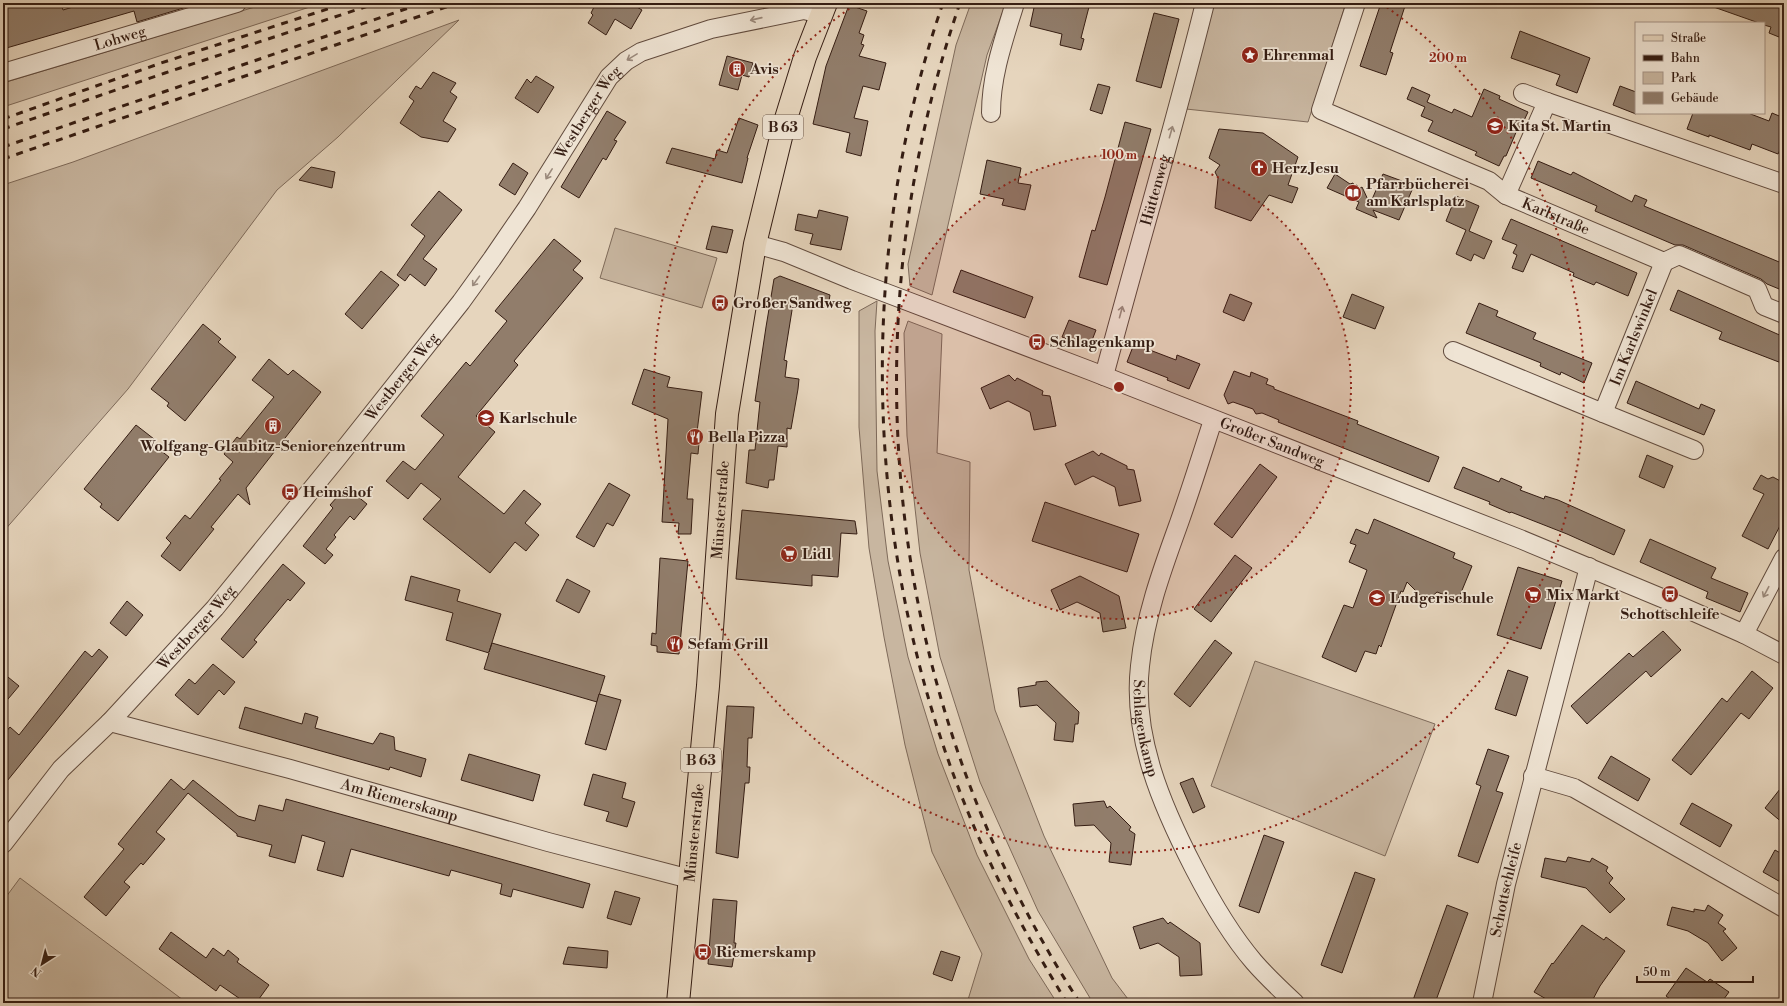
<svg xmlns="http://www.w3.org/2000/svg" width="1787" height="1006" font-family="'Libre Bodoni',serif">
  <style>
    .green { fill: #c8b6a0; stroke: #7e6a5a }
    .building { fill: #917d6b; stroke: #351d13 }
    .lines { fill: none; stroke-linecap: round; stroke-linejoin: round }
    .minor-casing { stroke: #614b3e; stroke-width: 20 }
    .major-casing { stroke: #351d13; stroke-width: 24 }
    .minor { stroke: #efe4d4; stroke-width: 18 }
    .major { stroke: #e6d5bd; stroke-width: 22 }
    .rail { stroke: #351d13; stroke-width: 3; stroke-dasharray: 7 7; stroke-linecap: butt }
    .oneway { stroke: #9b8a7d }
    .ring { fill: none; stroke: #8f2418; stroke-width: 2; stroke-dasharray: 2 4 }
    .labels { text-anchor: middle; stroke-width: 3.5; stroke-linejoin: round; paint-order: stroke }
    .shield { fill: #efe4d4; stroke: #6d594d; stroke-width: 1 }
    .shield-label { font-size: 14px; font-weight: bold; fill: #351d13 }
    .street-label { font-size: 15px; fill: #351d13; stroke: #efe4d4 }
    .poi-label { font-size: 15px; font-weight: bold; fill: #351d13; stroke: #efe4d4; text-anchor: start }
    .centre { fill: #8f2418; stroke: #efe4d4; stroke-width: 2 }
    .ring-label { font-size: 12px; text-anchor: middle; font-weight: bold; fill: #8f2418; stroke: #efe4d4; stroke-width: 3.5; stroke-linejoin: round; paint-order: stroke }
  </style>
  <rect width="100%" height="100%" fill="#e6d5bd"/>
  <filter id="stains"><feTurbulence type="fractalNoise" baseFrequency=".005" numOctaves="4"/><feColorMatrix values="0 0 0 0 .2 0 0 0 0 .09 0 0 0 0 .02 0 0 0 .5 -.17"/></filter>
  <radialGradient id="worn" r=".72"><stop offset=".6" stop-color="#630" stop-opacity="0"/><stop offset="1" stop-color="#630" stop-opacity=".3"/></radialGradient>
  <g class="green">
    <polygon points="268,3 322,3 3,107 3,83"/>
    <polygon points="971,3 1006,3 987,55 932,295 910,286 908,264 956,45"/>
    <polygon points="1214,3 1346,3 1308,122 1186,109"/>
    <polygon points="459,20 338,137 277,190 128,389 3,532 3,185 73,162"/>
    <polygon points="615,228 717,258 702,308 600,278"/>
    <polygon points="877,301 875,331 877,471 888,561 908,657 938,754 977,855 1029,959 1057,1003 967,1003 982,954 932,852 905,745 884,637 869,548 859,427 859,311"/>
    <polygon points="908,321 942,334 937,453 970,462 969,570 995,710 1044,836 1112,978 1131,1003 1093,1003 1038,911 980,782 940,657 920,553 907,436 904,333"/>
    <polygon points="1255,661 1435,724 1385,856 1211,786"/>
    <polygon points="20,878 187,1003 3,1003 3,901"/>
  </g>
  <g class="building">
    <polygon points="3,3 61,3 63,10 86,3 190,3 190,6 137,22 134,11 3,49"/>
    <polygon points="596,3 630,3 642,10 631,29 615,19 606,35 588,23 593,15 591,13"/>
    <polygon points="1035,3 1051,6 1052,3 1090,3 1081,38 1084,39 1081,50 1060,45 1062,34 1030,26"/>
    <polygon points="1381,3 1406,3 1390,52 1393,53 1386,75 1360,66"/>
    <polygon points="1709,3 1770,3 1778,6 1780,3 1784,3 1784,39 1769,33 1771,27 1764,25 1764,23 1759,23 1708,5"/>
    <polygon points="849,5 867,11 859,33 864,35 861,44 864,45 859,56 886,63 879,90 863,86 854,118 868,121 861,156 846,152 850,133 813,124 826,66"/>
    <polygon points="1154,13 1179,19 1161,88 1136,81"/>
    <polygon points="1520,31 1590,58 1577,93 1556,85 1560,75 1511,58"/>
    <polygon points="727,56 753,63 749,77 742,75 738,90 719,85"/>
    <polygon points="433,72 456,83 450,92 457,97 443,121 456,129 448,142 421,137 400,123 414,101 409,97 416,86 421,89"/>
    <polygon points="536,76 554,87 538,113 515,98 527,79 531,83"/>
    <polygon points="1098,84 1110,87 1102,114 1090,110"/>
    <polygon points="1620,86 1636,92 1636,114 1613,105"/>
    <polygon points="1412,87 1430,95 1427,102 1452,113 1454,109 1472,117 1484,89 1500,96 1499,99 1528,112 1519,131 1517,130 1506,156 1504,156 1499,166 1475,155 1477,152 1428,131 1433,121 1421,116 1425,107 1407,99"/>
    <polygon points="607,111 626,122 614,140 617,141 606,160 603,158 579,198 561,187"/>
    <polygon points="1693,113 1748,113 1769,121 1772,113 1784,118 1784,152 1780,150 1778,154 1752,144 1750,150 1709,135 1709,137 1687,129"/>
    <polygon points="739,118 758,125 747,158 748,158 742,183 666,163 672,148 715,159 717,150 727,153"/>
    <polygon points="1125,122 1151,129 1107,285 1079,277 1092,230 1095,231 1105,197"/>
    <polygon points="1219,129 1263,133 1298,157 1288,185 1298,188 1292,203 1269,195 1251,221 1215,208 1218,178 1215,172 1220,165 1209,158"/>
    <polygon points="987,160 1021,168 1018,183 1031,185 1025,210 1002,205 1004,199 980,194"/>
    <polygon points="1538,161 1571,175 1573,172 1632,202 1635,195 1647,200 1644,206 1784,264 1784,291 1767,284 1761,279 1683,245 1675,245 1595,211 1597,206 1531,178"/>
    <polygon points="513,163 528,173 515,195 499,185"/>
    <polygon points="311,167 335,172 332,188 299,180"/>
    <polygon points="1335,174 1350,184 1353,183 1354,186 1357,185 1359,189 1362,187 1370,204 1383,174 1402,181 1400,185 1412,190 1399,220 1373,210 1377,218 1356,209 1359,202 1327,188"/>
    <polygon points="439,191 462,210 423,259 437,269 425,286 410,274 405,281 397,275 425,236 411,225"/>
    <polygon points="1456,196 1479,206 1469,231 1492,241 1484,259 1474,254 1471,261 1456,254 1466,230 1446,221"/>
    <polygon points="819,210 848,217 841,250 810,244 813,234 795,230 798,214 817,218"/>
    <polygon points="1511,219 1637,273 1628,296 1596,282 1594,285 1573,276 1574,273 1531,254 1523,272 1512,268 1517,255 1513,253 1517,245 1502,239"/>
    <polygon points="712,226 733,230 727,253 706,249"/>
    <polygon points="554,239 581,261 573,270 583,278 514,361 518,365 476,416 495,432 458,477 504,514 524,490 541,504 525,523 539,535 526,551 515,542 490,573 423,519 441,499 421,483 408,499 386,481 403,461 415,470 444,435 421,416 466,362 470,366 507,321 495,311"/>
    <polygon points="961,270 1033,297 1025,318 953,292"/>
    <polygon points="381,271 399,285 362,329 345,314"/>
    <polygon points="780,276 830,295 828,307 802,303 801,306 793,304 784,360 787,361 785,377 799,379 798,389 791,429 787,428 787,447 778,446 774,480 769,480 768,488 746,483 749,450 755,450 760,402 755,401 766,327 774,279"/>
    <polygon points="1678,290 1784,337 1784,364 1719,339 1722,332 1670,310"/>
    <polygon points="1230,294 1252,303 1244,321 1223,312"/>
    <polygon points="1352,294 1384,307 1375,329 1343,317"/>
    <polygon points="1479,303 1498,311 1496,316 1536,333 1533,339 1592,363 1584,383 1561,372 1560,375 1540,366 1541,363 1466,333"/>
    <polygon points="1069,320 1096,330 1089,348 1062,337"/>
    <polygon points="203,324 221,339 218,342 236,357 185,421 167,406 169,403 151,389"/>
    <polygon points="1134,344 1176,360 1177,355 1200,364 1189,389 1167,380 1168,378 1127,362"/>
    <polygon points="269,359 288,375 293,370 321,392 246,488 250,505 238,494 211,527 214,529 180,571 161,556 171,543 166,538 185,515 190,519 221,480 219,479 233,462 224,454 237,437 240,439 274,397 252,380"/>
    <polygon points="644,369 670,377 667,387 702,392 697,432 700,432 698,454 691,453 687,499 693,499 691,534 678,534 679,523 662,522 668,419 632,404"/>
    <polygon points="1234,371 1250,377 1251,372 1268,379 1266,384 1274,387 1274,389 1358,421 1357,424 1439,457 1429,482 1278,422 1279,420 1262,413 1256,414 1253,409 1233,402 1228,404 1224,395"/>
    <polygon points="1009,375 1015,381 1017,378 1043,391 1042,395 1050,396 1056,426 1034,430 1030,412 1008,401 990,409 981,388"/>
    <polygon points="1636,381 1699,409 1701,404 1715,410 1704,435 1627,403"/>
    <polygon points="136,425 154,439 151,443 169,457 118,521 100,507 102,504 84,489"/>
    <polygon points="1093,451 1099,456 1101,453 1127,466 1127,469 1134,470 1141,501 1119,506 1115,487 1093,476 1075,485 1065,464"/>
    <polygon points="1647,455 1673,466 1664,488 1639,477"/>
    <polygon points="1260,464 1277,477 1232,538 1214,524"/>
    <polygon points="1463,467 1499,482 1501,478 1522,487 1520,490 1544,499 1545,496 1558,500 1625,530 1614,555 1567,534 1511,512 1510,513 1489,504 1490,502 1454,488"/>
    <polygon points="1761,475 1768,479 1773,477 1784,483 1784,518 1768,549 1742,536 1764,494 1753,489"/>
    <polygon points="609,483 630,495 613,526 607,523 594,547 576,537"/>
    <polygon points="346,487 367,504 354,520 350,516 334,535 336,537 326,549 333,555 325,564 303,546 333,508 330,505"/>
    <polygon points="1045,502 1139,534 1127,572 1032,541"/>
    <polygon points="742,510 855,521 857,534 841,533 838,577 812,575 812,586 736,579"/>
    <polygon points="1374,519 1455,553 1453,558 1472,566 1458,600 1437,592 1429,599 1424,599 1407,582 1403,592 1401,591 1381,647 1379,645 1376,654 1365,651 1356,672 1322,657 1344,605 1353,608 1367,570 1349,562 1356,545 1350,543 1356,529 1368,534"/>
    <polygon points="1650,539 1716,568 1711,578 1748,593 1740,612 1706,598 1708,592 1640,562"/>
    <polygon points="1235,555 1252,568 1211,622 1194,609"/>
    <polygon points="660,558 688,561 679,654 657,652 657,646 651,645 652,633 656,634"/>
    <polygon points="283,564 305,583 290,601 288,599 254,640 257,642 243,658 221,639"/>
    <polygon points="1518,567 1562,581 1541,649 1497,635"/>
    <polygon points="411,576 460,590 457,601 501,614 489,652 492,643 605,676 597,702 484,669 489,653 446,640 453,613 405,600"/>
    <polygon points="1080,576 1119,596 1126,628 1103,632 1100,613 1077,602 1060,610 1051,590"/>
    <polygon points="567,579 590,591 579,613 556,601"/>
    <polygon points="127,601 143,615 126,636 110,623"/>
    <polygon points="1663,631 1681,650 1651,677 1646,671 1587,724 1571,706 1629,653 1633,657"/>
    <polygon points="1215,640 1232,653 1190,707 1174,694"/>
    <polygon points="99,649 108,657 3,786 3,735 10,727 19,735 85,651 92,657"/>
    <polygon points="213,664 235,682 224,695 219,690 198,715 175,695 189,679 195,684"/>
    <polygon points="1508,670 1528,677 1516,716 1495,709"/>
    <polygon points="1752,671 1773,688 1749,719 1741,713 1691,775 1672,760 1722,698 1727,702"/>
    <polygon points="3,673 19,686 3,705"/>
    <polygon points="1047,681 1079,712 1078,724 1075,724 1073,742 1054,740 1056,723 1037,705 1020,707 1018,688 1036,685 1036,682"/>
    <polygon points="599,694 621,700 606,750 585,744"/>
    <polygon points="727,706 754,707 752,738 748,738 747,767 750,767 749,783 745,783 738,858 716,853"/>
    <polygon points="245,707 302,724 305,713 318,717 315,728 373,744 380,733 394,737 395,750 426,759 421,777 390,767 389,770 239,728"/>
    <polygon points="1488,749 1509,756 1496,791 1503,793 1478,863 1458,856 1481,786 1476,784"/>
    <polygon points="469,754 540,775 533,801 461,780"/>
    <polygon points="1611,756 1650,779 1638,801 1598,778"/>
    <polygon points="593,774 626,783 622,798 635,802 627,827 606,821 609,812 584,805"/>
    <polygon points="1193,778 1205,807 1193,813 1180,783"/>
    <polygon points="171,779 184,790 193,780 238,816 255,821 259,805 283,811 286,799 590,884 583,908 513,889 511,897 500,894 502,884 451,870 449,876 351,849 343,877 317,870 325,842 302,835 295,863 269,856 272,845 237,836 237,834 188,793 156,832 165,839 143,865 141,863 124,882 130,887 106,916 84,897 124,849 118,844"/>
    <polygon points="1784,784 1784,824 1765,808"/>
    <polygon points="1104,801 1107,808 1110,806 1131,827 1129,830 1135,834 1131,865 1109,862 1111,843 1094,825 1075,826 1073,804"/>
    <polygon points="1692,803 1732,825 1720,847 1680,824"/>
    <polygon points="1264,835 1284,842 1259,913 1239,906"/>
    <polygon points="1775,850 1784,855 1784,884 1763,872"/>
    <polygon points="1568,857 1590,862 1592,858 1608,867 1606,871 1613,878 1609,883 1625,899 1610,913 1586,888 1541,877 1545,858 1566,862"/>
    <polygon points="1355,872 1375,879 1342,973 1321,965"/>
    <polygon points="615,891 640,898 631,925 607,918"/>
    <polygon points="713,899 737,901 734,943 736,943 732,967 708,964"/>
    <polygon points="1447,905 1468,913 1435,1003 1412,1003"/>
    <polygon points="1708,905 1723,915 1718,923 1726,929 1723,931 1737,948 1722,961 1708,943 1688,931 1667,925 1672,907 1694,912 1694,909 1705,911"/>
    <polygon points="1163,918 1168,924 1170,922 1200,943 1202,975 1180,976 1179,957 1158,943 1140,949 1133,927"/>
    <polygon points="1582,925 1604,940 1606,937 1625,951 1600,986 1591,1003 1553,1003 1534,992 1552,963 1553,964"/>
    <polygon points="171,932 206,958 213,948 224,956 228,950 239,959 237,962 269,985 256,1003 246,1003 220,985 216,991 159,949"/>
    <polygon points="568,947 608,951 607,968 563,964"/>
    <polygon points="941,951 960,957 952,981 933,974"/>
    <polygon points="1686,968 1707,982 1710,979 1729,992 1721,1003 1675,1003 1666,996"/>
  </g>
  <g class="lines">
    <g class="minor-casing">
      <g id="minor">
        <path id="s1" d="M1356,3L1321,110L1489,181L1506,195L1664,262L1679,255L1757,289L1764,306L1784,314"/>
        <path id="s2" d="M3,73L237,3"/>
        <polyline points="1523,93 1547,102"/>
        <path d="M991,113C991,75 1004,39 1015,3"/>
        <polyline points="1506,195 1547,102 1784,184"/>
        <path id="s3" d="M755,244L784,252L852,280L1091,371L1520,539L1669,601L1744,634L1784,655"/>
        <path id="s4" d="M1453,351L1603,413L1664,262"/>
        <path id="s5" d="M1104,376C1137,252 1174,128 1205,3"/>
        <polyline points="1603,413 1694,450"/>
        <path id="s6" d="M1213,420C1202,454 1191,489 1179,523C1162,570 1145,616 1140,666C1132,737 1162,806 1194,868C1211,901 1230,934 1254,962C1267,977 1281,990 1295,1003"/>
        <polyline points="1744,634 1784,558"/>
        <path id="s7" d="M110,722L290,769L548,842L690,879"/>
        <polyline points="1533,776 1574,788 1784,908"/>
        <path id="s8" d="M3,844L61,769L110,722L215,608L338,457L461,302L492,259L527,208L609,77L626,61L641,52L711,29L804,10L821,14"/>
        <path id="s9" d="M1482,1003L1506,884L1589,567"/>
      </g>
    </g>
    <g class="major-casing">
      <g id="major">
        <path id="s10" d="M678,1003L708,686L727,414L755,244L784,125L805,57L826,3"/>
      </g>
    </g>
    <use href="#minor" class="minor"/>
    <use href="#major" class="major"/>
    <g class="rail">
      <path d="M943,3C848,277 866,593 987,856C1011,907 1038,955 1067,1003"/>
      <path d="M960,3C845,336 887,707 1080,1003"/>
      <polyline points="3,119 161,63 346,3"/>
      <polyline points="3,129 165,73 377,3"/>
      <polyline points="3,147 423,3"/>
      <polyline points="3,159 458,3"/>
    </g>
  </g>
  <defs><path id="oneway-shaft" d="M-6 0H5M1.5-3L5.5 0L1.5 3" fill="none" stroke-width="1.6" stroke-linecap="round" stroke-linejoin="round"/></defs>
  <g class="oneway">
    <use href="#oneway-shaft" transform="translate(756 19) rotate(167)"/>
    <use href="#oneway-shaft" transform="translate(632 57) rotate(149)"/>
    <use href="#oneway-shaft" transform="translate(1171 132) rotate(-74)"/>
    <use href="#oneway-shaft" transform="translate(549 174) rotate(122)"/>
    <use href="#oneway-shaft" transform="translate(476 281) rotate(126)"/>
    <use href="#oneway-shaft" transform="translate(1121 312) rotate(-75)"/>
    <use href="#oneway-shaft" transform="translate(1766 592) rotate(118)"/>
  </g>
  <circle cx="1119" cy="387" r="232" fill="#8f2418" fill-opacity=".12"/>
  <g class="ring">
    <circle cx="1119" cy="387" r="232"/>
    <path d="M1382 4A465 465 0 1 1 856 4"/>
  </g>
  <defs>
    <g id="sight-disc" transform="scale(0.9)"><circle r="9.5" fill="#8f2418" stroke="#efe4d4"/><path d="M0-6L1.8-2.2L6-1.7L2.9 1.2L3.7 5.4L0 3.3L-3.7 5.4L-2.9 1.2L-6-1.7L-1.8-2.2Z" fill="#fff"/></g>
    <g id="building-disc" transform="scale(0.9)"><circle r="9.5" fill="#8f2418" stroke="#efe4d4"/><path d="M-4-6H4V6H1V3H-1V6H-4ZM-2.5-4.3h1.7v1.8h-1.7ZM.8-4.3h1.7v1.8H.8ZM-2.5-1h1.7V.8h-1.7ZM.8-1h1.7V.8H.8Z" fill="#fff"/></g>
    <g id="school-disc" transform="scale(0.9)"><circle r="9.5" fill="#8f2418" stroke="#efe4d4"/><path d="M0-5L7-2L0 1L-7-2ZM-4 1L0 2.5L4 1V4Q0 6-4 4Z" fill="#fff"/></g>
    <g id="church-disc" transform="scale(0.9)"><circle r="9.5" fill="#8f2418" stroke="#efe4d4"/><path d="M-1.2-6h2.4v3.5h3.3v2.4h-3.3V6h-2.4V-.1h-3.3v-2.4h3.3Z" fill="#fff"/></g>
    <g id="library-disc" transform="scale(0.9)"><circle r="9.5" fill="#8f2418" stroke="#efe4d4"/><path d="M-6-4Q-3-5.5-.7-3.5V5Q-3 3-6 4ZM6-4Q3-5.5 .7-3.5V5Q3 3 6 4Z" fill="#fff"/></g>
    <g id="bus-disc" transform="scale(0.9)"><circle r="9.5" fill="#8f2418" stroke="#efe4d4"/><path d="M-5-6H5V4H4V6H2V4H-2V6H-4V4H-5ZM-3.5-4V0h7V-4ZM-3.5 1.2v1.5H-2V1.2ZM2 1.2v1.5H3.5V1.2Z" fill="#fff"/></g>
    <g id="restaurant-disc" transform="scale(0.9)"><circle r="9.5" fill="#8f2418" stroke="#efe4d4"/><path d="M-5-6h1v4h1v-4h1v4h1v-4h1v5L-1.5 .5V6h-2V.5L-5-1ZM5-6V6H3V1.5H1.5Q1.5-4 5-6Z" fill="#fff"/></g>
    <g id="supermarket-disc" transform="scale(0.9)"><circle r="9.5" fill="#8f2418" stroke="#efe4d4"/><path d="M-6-5.5h2.5l.6 2H6L4.5 2H-2.5L-4.4-4H-6ZM-1.5 3.2a1.3 1.3 0 1 0 .1 0ZM3 3.2a1.3 1.3 0 1 0 .1 0Z" fill="#fff"/></g>
  </defs>
  <g fill-rule="evenodd">
    <use href="#sight-disc" x="1250" y="55"/>
    <use href="#building-disc" x="737" y="69"/>
    <use href="#school-disc" x="1495" y="126"/>
    <use href="#church-disc" x="1259" y="168"/>
    <use href="#library-disc" x="1353" y="193"/>
    <use href="#bus-disc" x="720" y="303"/>
    <use href="#bus-disc" x="1037" y="342"/>
    <use href="#school-disc" x="486" y="418"/>
    <use href="#building-disc" x="273" y="426"/>
    <use href="#restaurant-disc" x="695" y="437"/>
    <use href="#bus-disc" x="290" y="492"/>
    <use href="#supermarket-disc" x="789" y="554"/>
    <use href="#bus-disc" x="1670" y="594"/>
    <use href="#supermarket-disc" x="1533" y="595"/>
    <use href="#school-disc" x="1377" y="598"/>
    <use href="#restaurant-disc" x="675" y="644"/>
    <use href="#bus-disc" x="703" y="952"/>
  </g>
  <g class="labels">
    <g class="shield">
      <rect x="763" y="115" width="40" height="24" rx="3"/>
      <rect x="681" y="748" width="40" height="24" rx="3"/>
    </g>
    <g class="shield-label">
      <text x="783" y="132">B 63</text>
      <text x="701" y="765">B 63</text>
    </g>
    <g class="street-label">
      <text dy="5" stroke="none"><textPath href="#s2" startOffset="122">Lohweg</textPath></text>
      <text dy="5" stroke="none"><textPath href="#s8" startOffset="939">Westberger Weg</textPath></text>
      <text dy="5" stroke="none"><textPath href="#s5" startOffset="193">Hüttenweg</textPath></text>
      <text dy="5" stroke="none"><textPath href="#s1" startOffset="371">Karlstraße</textPath></text>
      <text dy="5" stroke="none"><textPath href="#s4" startOffset="244">Im Karlswinkel</textPath></text>
      <text dy="5" stroke="none"><textPath href="#s8" startOffset="615">Westberger Weg</textPath></text>
      <text dy="5" stroke="none"><textPath href="#s3" startOffset="554">Großer Sandweg</textPath></text>
      <text dy="5" stroke="none"><textPath href="#s10" startOffset="495">Münsterstraße</textPath></text>
      <text dy="5" stroke="none"><textPath href="#s8" startOffset="291">Westberger Weg</textPath></text>
      <text dy="5" stroke="none"><textPath href="#s6" startOffset="320">Schlagenkamp</textPath></text>
      <text dy="5" stroke="none"><textPath href="#s7" startOffset="300">Am Riemerskamp</textPath></text>
      <text dy="5" stroke="none"><textPath href="#s10" startOffset="171">Münsterstraße</textPath></text>
      <text dy="5" stroke="none"><textPath href="#s9" startOffset="116">Schottschleife</textPath></text>
    </g>
    <g class="poi-label">
      <text x="1263" y="60">Ehrenmal</text>
      <text x="750" y="74">Avis</text>
      <text x="1508" y="131">Kita St. Martin</text>
      <text x="1272" y="173">Herz Jesu</text>
      <text x="1366" y="189">Pfarrbücherei<tspan x="1366" dy="17">am Karlsplatz</tspan></text>
      <text x="733" y="308">Großer Sandweg</text>
      <text x="1050" y="347">Schlagenkamp</text>
      <text x="499" y="423">Karlschule</text>
      <text x="708" y="442">Bella Pizza</text>
      <text x="273" y="451" text-anchor="middle">Wolfgang-Glaubitz-Seniorenzentrum</text>
      <text x="303" y="497">Heimshof</text>
      <text x="802" y="559">Lidl</text>
      <text x="1546" y="600">Mix Markt</text>
      <text x="1390" y="603">Ludgerischule</text>
      <text x="1670" y="619" text-anchor="middle">Schottschleife</text>
      <text x="688" y="649">Sefam Grill</text>
      <text x="716" y="957">Riemerskamp</text>
    </g>
  </g>
  <circle cx="1119" cy="387" r="6" class="centre"/>
  <g class="ring-label">
    <text x="1448" y="62">200 m</text>
    <text x="1119" y="159">100 m</text>
  </g>
  <rect width="1787" height="1006" fill="none" stroke="#e6d5bd" stroke-width="16"/>
  <rect x="4" y="4" width="1779" height="998" fill="none" stroke="#351d13" stroke-width="2"/>
  <rect x="8" y="8" width="1771" height="990" fill="none" stroke="#351d13"/>
  <rect x="1635" y="22" width="130" height="92" fill="#efe4d4" stroke="#a59487"/>
  <rect x="1643" y="35" width="20" height="6" fill="#e6d5bd" stroke="#a59487"/>
  <text x="1671" y="42" font-size="12" fill="#351d13">Straße</text>
  <rect x="1643" y="55" width="20" height="6" fill="#351d13" stroke="#a59487"/>
  <text x="1671" y="62" font-size="12" fill="#351d13">Bahn</text>
  <rect x="1643" y="72" width="20" height="12" fill="#c8b6a0" stroke="#a59487"/>
  <text x="1671" y="82" font-size="12" fill="#351d13">Park</text>
  <rect x="1643" y="92" width="20" height="12" fill="#917d6b" stroke="#a59487"/>
  <text x="1671" y="102" font-size="12" fill="#351d13">Gebäude</text>
  <g transform="translate(42 964) rotate(216)" stroke="#efe4d4" stroke-width="3" paint-order="stroke">
  <path d="M0-3L7 15L0 10L-7 15Z" fill="#351d13"/>
  <text y="-6" font-size="11" font-weight="bold" text-anchor="middle" fill="#351d13">N</text>
  </g>
  <path d="M1637 976v6h116v-6" fill="none" stroke="#351d13" stroke-width="2"/>
  <text x="1643" y="976" font-size="12" fill="#351d13" stroke="#efe4d4" stroke-width="3" paint-order="stroke">50 m</text>
  <rect width="100%" height="100%" filter="url(#stains)"/>
  <rect width="100%" height="100%" fill="url(#worn)"/>
</svg>
